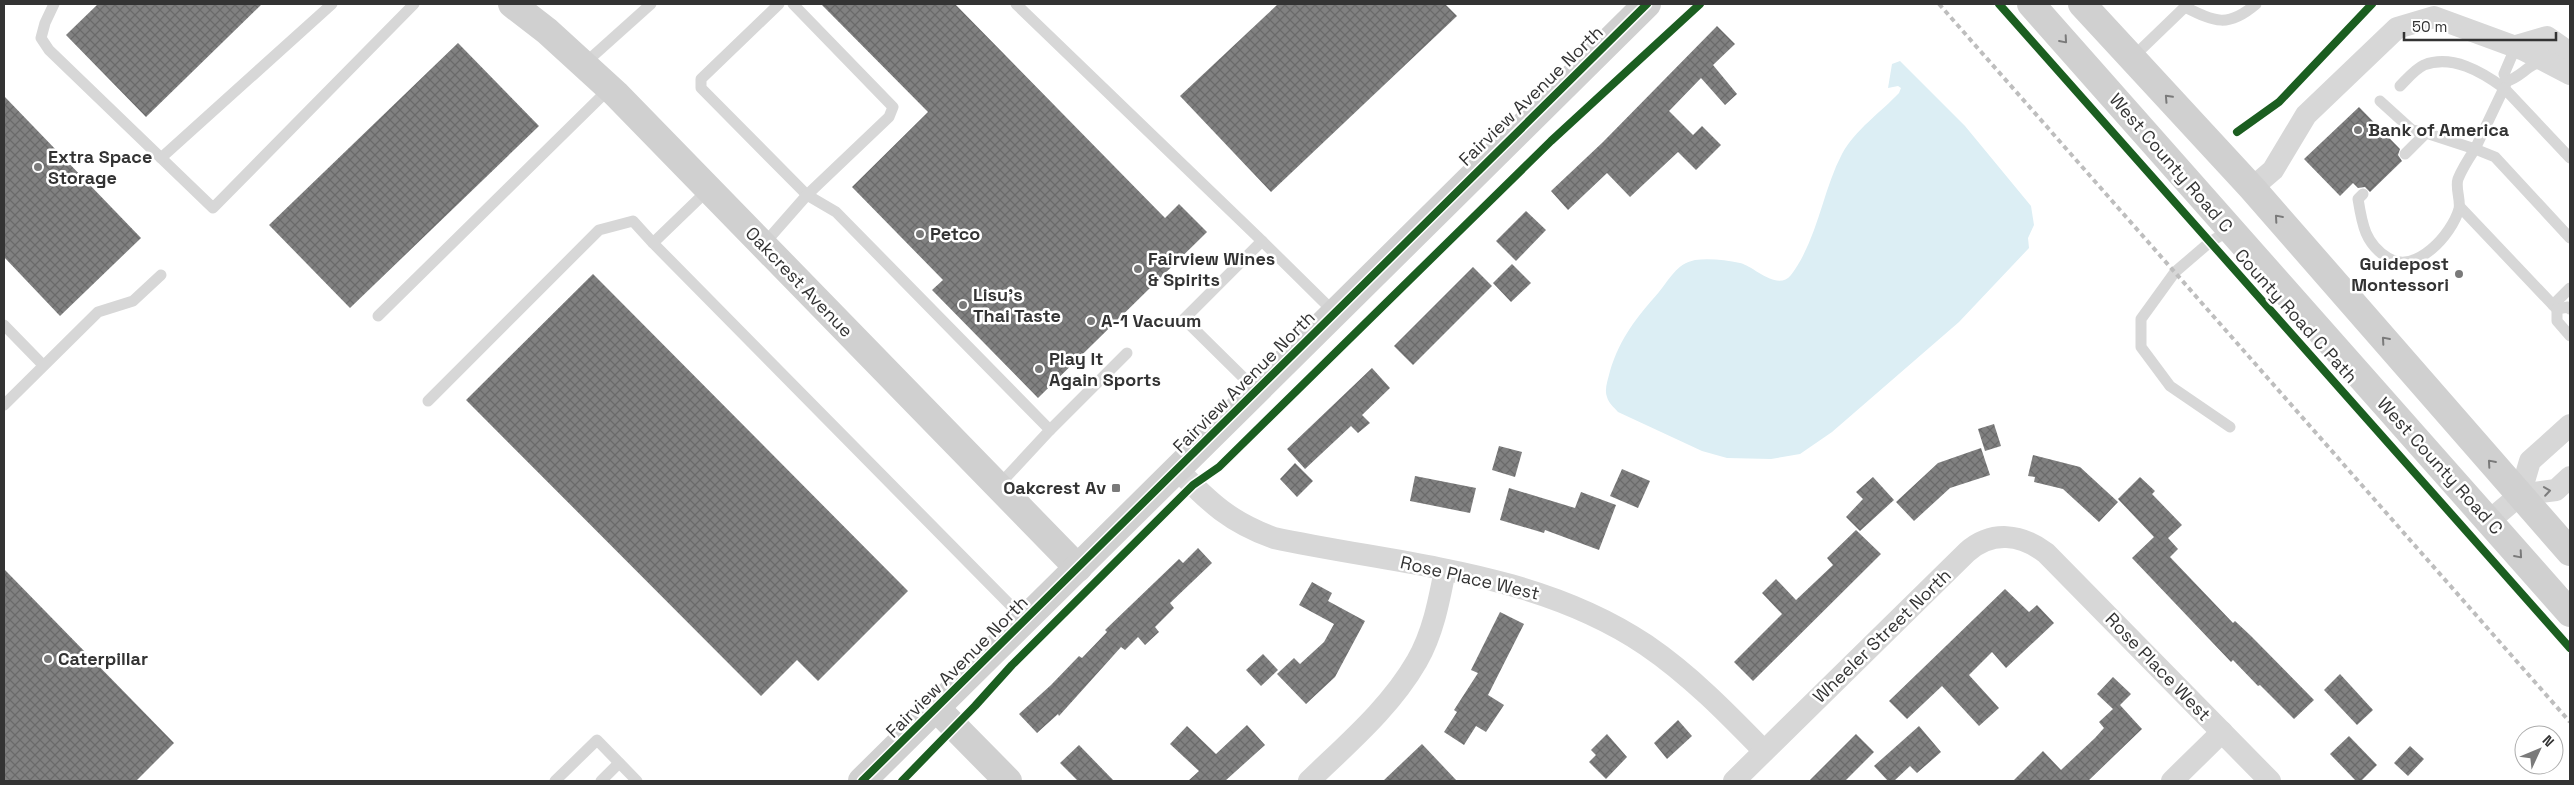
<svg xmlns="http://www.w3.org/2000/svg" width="2574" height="785" font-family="'Space Grotesk',sans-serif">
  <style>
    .water { fill: #dceef4 }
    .building { fill: url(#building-cross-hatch) }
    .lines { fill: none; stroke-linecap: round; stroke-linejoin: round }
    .lane { stroke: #d7d7d7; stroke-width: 11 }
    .street { stroke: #d7d7d7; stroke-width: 22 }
    .secondary { stroke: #d0d0d0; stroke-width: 28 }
    .rail { stroke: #bebebe; stroke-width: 4; stroke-dasharray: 5 4; stroke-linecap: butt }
    .cycleway-casing { stroke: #fff; stroke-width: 11 }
    .cycleway { stroke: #1b5e20; stroke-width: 8 }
    .oneway { stroke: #7a7a7a }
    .oneway2 { stroke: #7d7d7d }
    .poi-dot { fill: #7a7a7a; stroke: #fff; stroke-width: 2 }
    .labels { text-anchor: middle; stroke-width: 5; stroke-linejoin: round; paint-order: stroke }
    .street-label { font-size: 18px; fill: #333; stroke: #fff }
    .poi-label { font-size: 18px; font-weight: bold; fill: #333; stroke: #fff; text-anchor: start }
  </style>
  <defs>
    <pattern id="building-cross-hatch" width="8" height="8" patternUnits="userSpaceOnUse" patternTransform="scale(1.25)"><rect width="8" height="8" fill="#818181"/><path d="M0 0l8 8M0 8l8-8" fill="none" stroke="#6a6a6a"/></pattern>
  </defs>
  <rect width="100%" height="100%" fill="#fff"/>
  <path class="water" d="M1900,61L1965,126L2031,206L2034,225L2028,238L2029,248L1959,322L1832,432L1800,454L1771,459L1727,458L1702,451L1618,412C1614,407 1609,404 1607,397C1604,389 1608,380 1610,371C1620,338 1637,317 1659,292C1670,279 1676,264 1695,260C1709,258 1726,260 1740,263C1754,266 1777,292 1791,275C1818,239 1822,192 1842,154C1855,130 1881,112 1899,93L1901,88L1898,86L1888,88L1892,64Z"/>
  <g class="building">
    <polygon points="98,4 262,4 146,117 66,35"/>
    <polygon points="821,4 955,4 1165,218 1179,204 1207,232 1038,398 932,290 943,280 852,187 928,112"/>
    <polygon points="1278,4 1445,4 1457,16 1271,192 1180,96"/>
    <polygon points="1717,26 1735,44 1713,65 1737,94 1725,105 1701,78 1669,111 1693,135 1702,126 1721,145 1696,170 1678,152 1630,197 1607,173 1568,210 1551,191 1603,142"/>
    <polygon points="458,43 539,126 350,308 269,225"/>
    <polygon points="4,96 141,238 60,316 4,257"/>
    <polygon points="2359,107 2400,149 2398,155 2402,161 2370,192 2365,187 2358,188 2353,183 2340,196 2304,159"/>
    <polygon points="1526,211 1546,230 1516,261 1496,241"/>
    <polygon points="1512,264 1531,283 1511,302 1493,283"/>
    <polygon points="1473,267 1492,286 1413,365 1394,346"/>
    <polygon points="593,274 908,591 818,681 797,660 761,696 466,400"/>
    <polygon points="1372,368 1390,388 1362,415 1370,423 1358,433 1351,426 1305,469 1287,449"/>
    <polygon points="1994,424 2001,446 1985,451 1978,429"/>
    <polygon points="1499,446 1522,452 1515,477 1492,470"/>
    <polygon points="1981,448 1990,475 1950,488 1914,521 1896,502 1938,463"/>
    <polygon points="2033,455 2080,467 2118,502 2099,522 2063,489 2034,482 2035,477 2028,476"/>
    <polygon points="1295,463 1313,481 1297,497 1280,479"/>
    <polygon points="1622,469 1650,481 1638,508 1610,496"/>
    <polygon points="1415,476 1476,488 1470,513 1410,501"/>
    <polygon points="1873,477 1894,500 1860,531 1846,517 1863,499 1856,492"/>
    <polygon points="2140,477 2155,491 2152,494 2182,525 2168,538 2178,549 2170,557 2233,623 2235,621 2251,636 2314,700 2294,719 2260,685 2258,686 2233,660 2231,662 2132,558 2154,537 2118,499"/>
    <polygon points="1509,488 1575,508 1581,492 1616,505 1599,550 1545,530 1544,533 1500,520"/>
    <polygon points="1856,530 1881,554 1753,681 1734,662 1782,614 1762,593 1776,579 1796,600 1833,565 1827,558"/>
    <polygon points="1198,548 1212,563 1170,603 1174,608 1155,627 1159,632 1145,645 1138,637 1125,650 1121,647 1059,716 1058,714 1037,733 1019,714 1051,685 1079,656 1082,658 1107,632 1105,630 1179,559 1183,563"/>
    <polygon points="4,569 174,743 136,781 4,781"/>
    <polygon points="1312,582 1332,593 1328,601 1365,621 1335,677 1306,704 1277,674 1294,658 1300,664 1324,642 1334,624 1299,605"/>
    <polygon points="2005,589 2029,612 2037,605 2054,623 2006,668 1992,652 1969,675 1999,708 1979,726 1942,686 1907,719 1889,701"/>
    <polygon points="1500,612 1524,624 1488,695 1504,705 1486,732 1476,726 1464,745 1444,732 1457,712 1454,710 1478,673 1471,670"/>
    <polygon points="1263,654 1278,670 1261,686 1246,670"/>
    <polygon points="2340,674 2373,710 2357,725 2324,690"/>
    <polygon points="2113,677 2131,694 2120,705 2142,729 2088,781 2013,781 2043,751 2061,770 2095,738 2104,728 2099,722 2113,709 2097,694"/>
    <polygon points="1678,720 1692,736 1667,759 1654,743"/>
    <polygon points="1247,725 1265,745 1225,781 1188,781 1199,771 1170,744 1187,726 1216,754"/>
    <polygon points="1919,726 1941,752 1917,773 1910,766 1894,781 1888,781 1874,766"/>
    <polygon points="1607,734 1627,757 1606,779 1589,762 1596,755 1591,750"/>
    <polygon points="1856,734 1874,752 1845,781 1809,781"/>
    <polygon points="2349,736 2377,765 2361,781 2356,781 2330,754"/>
    <polygon points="1422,744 1457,781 1383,781"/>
    <polygon points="1079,745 1114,781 1078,781 1060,763"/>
    <polygon points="2410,746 2424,759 2408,776 2394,763"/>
  </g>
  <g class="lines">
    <g class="lane">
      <polyline points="54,4 45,23 41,38 49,50 213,208 414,4"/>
      <polyline points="779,4 701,79 701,88 807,195 836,212 1050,430 998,486"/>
      <polyline points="1016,4 1262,241"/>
      <path d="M2185,7C2215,22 2228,28 2256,4"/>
      <path d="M2516,46L2504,74L2507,81C2522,77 2529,62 2545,62"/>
      <polyline points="2132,58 2188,4"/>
      <polyline points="584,64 651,4"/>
      <path d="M2400,86C2407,79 2415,69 2424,65C2452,54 2482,72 2504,88L2507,81"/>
      <polyline points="2380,101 2412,130 2426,133"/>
      <polyline points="2405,154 2426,133 2475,149 2504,88 2570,158"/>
      <polyline points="161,158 332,4"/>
      <path d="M2363,194L2358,199C2362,224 2365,244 2388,258C2416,275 2452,234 2459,209C2461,200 2455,188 2458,179C2462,169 2469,158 2475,149L2495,157L2570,238"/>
      <polyline points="2460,207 2553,305"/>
      <polyline points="2230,230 2210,242 2175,272 2141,319 2141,347 2170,386 2230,427"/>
      <polyline points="653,243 1025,620"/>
      <polyline points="763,245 807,195 889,117 893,107 793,4"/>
      <polyline points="2557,309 2553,305 2570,288"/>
      <polyline points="2570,309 2568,307 2557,309 2557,321 2570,336"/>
      <polyline points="378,316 610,88"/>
      <polyline points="4,325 43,365"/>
      <polyline points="1257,391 1184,319 1262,241 1335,313"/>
      <polyline points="428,401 599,230 633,221 653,243 709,189"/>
      <polyline points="4,405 98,312 133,301 161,275"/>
      <polyline points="1050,430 1127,353"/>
      <polyline points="555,781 597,740 637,781"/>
      <polyline points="601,781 619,763"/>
    </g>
    <g class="street">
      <polyline points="2516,46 2547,37 2570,53"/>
      <polyline points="2252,188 2273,170 2306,115 2397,28 2434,17 2524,50 2570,74"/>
      <path d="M1178,470C1210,503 1230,522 1274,538C1400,565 1536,571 1646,645C1690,675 1727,713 1764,751"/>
      <polyline points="2520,495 2530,461 2570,425"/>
      <polyline points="2489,521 2520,495 2556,490 2570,477"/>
      <path d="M1309,781C1347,744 1390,708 1417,661C1433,633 1439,601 1445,570"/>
      <path d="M1734,781L1967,552C1992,530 2021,534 2046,553L2270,781"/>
      <polyline points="2172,781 2222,732"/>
    </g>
    <g class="secondary">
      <polyline points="512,4 547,31 616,94 1078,568"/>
      <polyline points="2031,4 2570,613"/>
      <polyline points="2082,4 2252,188 2570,552"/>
      <polyline points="936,708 1008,781"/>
      <polyline points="862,781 1647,4"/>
    </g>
    <polyline class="rail" points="1939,4 2570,722"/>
    <g class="cycleway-casing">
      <g id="cycleway">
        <polyline points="1999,4 2570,648"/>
        <polyline points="2237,132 2279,102 2372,4"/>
        <polyline points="862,781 1647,4"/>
        <polyline points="902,781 975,706 1012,665 1193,485 1219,467 1551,141 1700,4"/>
      </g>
    </g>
    <use href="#cycleway" class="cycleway"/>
  </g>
  <defs><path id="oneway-chevron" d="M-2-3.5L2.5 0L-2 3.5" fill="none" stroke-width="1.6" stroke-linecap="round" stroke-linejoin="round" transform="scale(1.25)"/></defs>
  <g class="oneway">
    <use href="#oneway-chevron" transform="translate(2064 40) rotate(49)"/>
    <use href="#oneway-chevron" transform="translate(2168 98) rotate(-133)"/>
    <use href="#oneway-chevron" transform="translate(2278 218) rotate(-131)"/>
    <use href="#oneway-chevron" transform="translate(2385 340) rotate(-131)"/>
    <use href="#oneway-chevron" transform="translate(2491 463) rotate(-131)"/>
    <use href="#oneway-chevron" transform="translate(2519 555) rotate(49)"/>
  </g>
  <use class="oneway2" href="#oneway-chevron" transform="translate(2547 491) rotate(-8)"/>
  <g class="poi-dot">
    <circle cx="2358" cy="130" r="5"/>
    <circle cx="38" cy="167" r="5"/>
    <circle cx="920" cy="234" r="5"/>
    <circle cx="1138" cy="269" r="5"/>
    <circle cx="2459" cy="274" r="5"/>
    <circle cx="963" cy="305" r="5"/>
    <circle cx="1091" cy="321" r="5"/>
    <circle cx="1039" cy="369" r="5"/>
    <rect x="1111" y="483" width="10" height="10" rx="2.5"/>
    <circle cx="48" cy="659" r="5"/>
  </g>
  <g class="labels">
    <g class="street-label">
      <text transform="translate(1531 96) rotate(-44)" y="6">Fairview Avenue North</text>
      <text transform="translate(2171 163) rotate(49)" y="6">West County Road C</text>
      <text transform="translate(799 282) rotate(46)" y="6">Oakcrest Avenue</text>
      <text transform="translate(2296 316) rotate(48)" y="6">County Road C Path</text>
      <text transform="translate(1244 382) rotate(-45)" y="6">Fairview Avenue North</text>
      <text transform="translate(2440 466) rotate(48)" y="6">West County Road C</text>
      <text transform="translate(1470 578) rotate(13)" y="6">Rose Place West</text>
      <text transform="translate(1882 636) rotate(-44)" y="6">Wheeler Street North</text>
      <text transform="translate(957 667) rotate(-45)" y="6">Fairview Avenue North</text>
      <text transform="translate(2158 667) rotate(46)" y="6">Rose Place West</text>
    </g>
    <g class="poi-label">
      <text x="2368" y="136">Bank of America</text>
      <text x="48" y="163">Extra Space<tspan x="48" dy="21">Storage</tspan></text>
      <text x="930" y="240">Petco</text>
      <text x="1148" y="265">Fairview Wines<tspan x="1148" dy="21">&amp; Spirits</tspan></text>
      <text x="2449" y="270" text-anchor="end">Guidepost<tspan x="2449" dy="21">Montessori</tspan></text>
      <text x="973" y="301">Lisu's<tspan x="973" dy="21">Thai Taste</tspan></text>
      <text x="1101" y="327">A-1 Vacuum</text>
      <text x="1049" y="365">Play It<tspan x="1049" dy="21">Again Sports</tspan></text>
      <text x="1106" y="494" text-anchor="end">Oakcrest Av</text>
      <text x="58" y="665">Caterpillar</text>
    </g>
  </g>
  <rect width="2574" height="785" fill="none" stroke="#333333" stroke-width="10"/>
  <g transform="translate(2539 750) rotate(46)"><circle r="24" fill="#ffffff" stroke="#adadad"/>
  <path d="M0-4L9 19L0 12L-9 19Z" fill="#7a7a7a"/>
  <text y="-8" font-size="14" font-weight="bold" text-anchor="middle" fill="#333333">N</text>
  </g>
  <path d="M2404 32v8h152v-8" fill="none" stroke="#333333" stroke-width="2.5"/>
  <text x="2412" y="32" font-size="15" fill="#333333" stroke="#ffffff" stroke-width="4" paint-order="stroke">50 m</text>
</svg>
